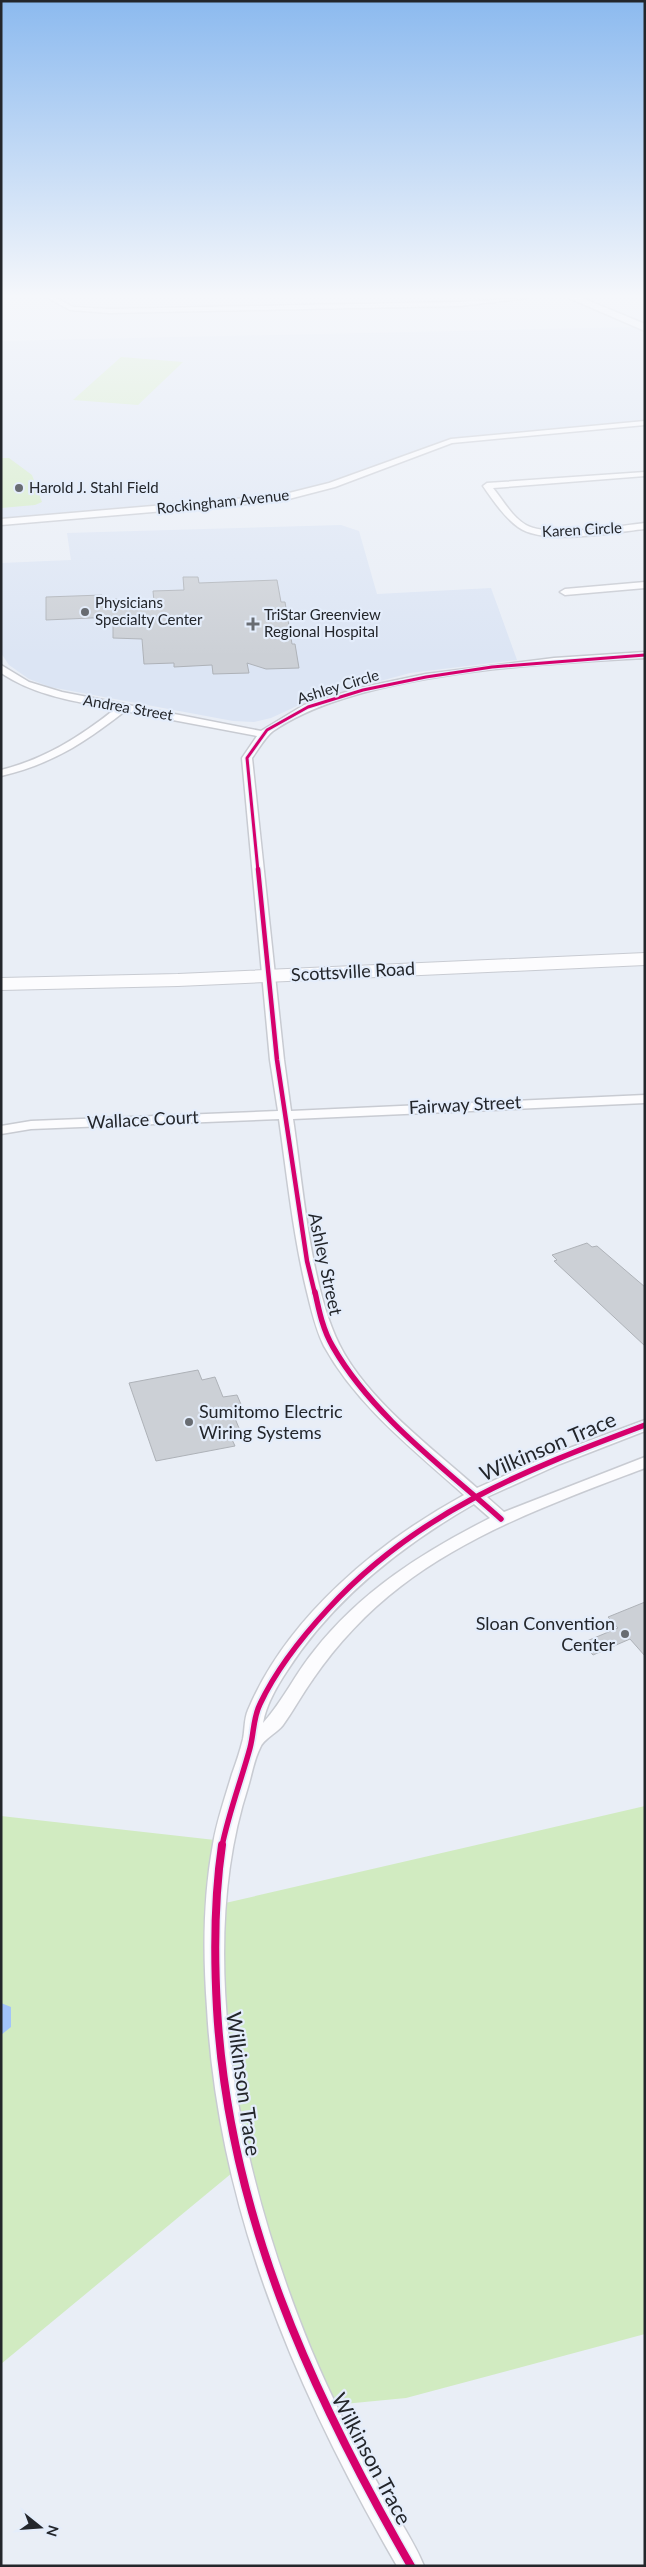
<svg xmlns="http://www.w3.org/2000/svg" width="646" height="2567" font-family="Lato,sans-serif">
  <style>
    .built { fill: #dce5f4 }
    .green { fill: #d1ebc1 }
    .water { fill: #a2c4fa }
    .building { fill: #ccd0d6; stroke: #aeb2b8 }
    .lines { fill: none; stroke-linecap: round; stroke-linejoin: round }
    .street-casing { stroke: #c8cbd2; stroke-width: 3 }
    .secondary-casing { stroke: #c8cbd2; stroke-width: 3 }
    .primary-casing { stroke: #c8cbd2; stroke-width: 2 }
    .street { fill: #fcfcfe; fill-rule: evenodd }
    .secondary { fill: #fcfcfe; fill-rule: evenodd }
    .primary { fill: #fcfcfe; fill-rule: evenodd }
    .cycleway-far3-casing { stroke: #e4edfb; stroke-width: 5 }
    .cycleway-far2-casing { stroke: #e4edfb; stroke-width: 7 }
    .cycleway-far1-casing { stroke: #e4edfb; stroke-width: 9 }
    .cycleway-casing { stroke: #e4edfb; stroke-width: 11 }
    .cycleway-far3 { stroke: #d6006c; stroke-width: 3 }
    .cycleway-far2 { stroke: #d6006c; stroke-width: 4.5 }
    .cycleway-far1 { stroke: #d6006c; stroke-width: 5.5 }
    .cycleway { stroke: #d6006c; stroke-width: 8 }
    .poi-dot { fill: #686c72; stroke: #e4edfb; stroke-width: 2 }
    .labels { text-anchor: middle; stroke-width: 4.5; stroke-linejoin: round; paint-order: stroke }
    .far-poi-label { font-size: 15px; fill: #23262b; stroke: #e4edfb; text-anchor: start }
    .far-street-label { font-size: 15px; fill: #23262b; stroke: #e4edfb }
    .street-label { font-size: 18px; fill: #23262b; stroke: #e4edfb }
    .poi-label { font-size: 18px; fill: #23262b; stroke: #e4edfb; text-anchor: start }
    .near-street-label { font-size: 21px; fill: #23262b; stroke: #e4edfb }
  </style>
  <rect width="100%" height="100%" fill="#e9eef6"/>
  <g class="built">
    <polygon points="634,327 645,331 645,422 485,436 451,441 342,481 295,495 1,522 1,341"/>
    <polygon points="341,525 359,531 377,594 491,588 517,660 410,673 310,700 271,718 254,722 233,721 50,687 29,679 9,665 1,653 1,563 71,560 67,533"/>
  </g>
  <g class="green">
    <polygon points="121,357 183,362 138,405 73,400"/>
    <polygon points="1,458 9,458 32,475 42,502 35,505 1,508"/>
    <polygon points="645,1806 645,2334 406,2398 323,2406 238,2168 1,2364 1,1816 224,1841 221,1904"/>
  </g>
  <polygon class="water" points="1,2003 11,2007 11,2027 1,2035"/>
  <g class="building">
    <polygon points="183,577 198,577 199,583 277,580 281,602 285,602 292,644 295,644 299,668 266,669 247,663 249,673 213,674 212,665 174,667 174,663 144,664 142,639 113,638 113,617 46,620 46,597 102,595 102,599 120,599 120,603 154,602 153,591 184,590"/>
    <polygon points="587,1243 592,1247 597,1246 645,1287 645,1346 554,1261 557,1260 552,1255"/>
    <polygon points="198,1370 202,1380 215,1377 223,1397 237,1395 243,1409 232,1411 241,1433 230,1435 235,1446 156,1461 129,1383"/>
    <polygon points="645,1602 645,1656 630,1639 593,1655 582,1643 618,1628 608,1617"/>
  </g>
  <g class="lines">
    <g class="street-casing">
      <g id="street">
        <polygon points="48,298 56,298 73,307 109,309 460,302 528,298 460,306 109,313 70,310"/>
        <polygon points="645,421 645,425 452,443 335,487 281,501 1,525 1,519 281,495 329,483 451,439"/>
        <path d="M645,472V476L493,488C503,500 512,517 526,525C549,538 618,526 645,523V529C614,532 544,546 518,527C504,517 493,500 483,486L487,483Z"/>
        <polygon points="645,582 645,588 565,595 560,592 565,589"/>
        <path d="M645,652V658C541,664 359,672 273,731C265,737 258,750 252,758L284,1060L291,1111L645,1095V1103L293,1119C303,1185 310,1285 339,1344C366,1399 432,1448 477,1488L548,1456L645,1420V1431L560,1464L487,1497L504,1512L645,1457V1468C561,1500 473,1531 401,1586C367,1612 337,1644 313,1679C302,1694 294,1710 283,1725C277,1733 263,1739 260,1748C254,1760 252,1774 248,1787C192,1961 243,2184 311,2349C331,2397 355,2444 381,2489C395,2514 413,2539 424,2566H397C297,2393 218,2210 207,2008C203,1954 203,1898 213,1844C217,1820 225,1798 232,1774C236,1763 240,1751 243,1739C245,1729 244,1719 248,1710C287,1617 378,1542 464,1495C414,1450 357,1406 324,1346C315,1328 311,1308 306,1288C293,1233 287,1176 279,1119L31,1129L1,1134V1126L31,1121L278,1111L270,1060L242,758L257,736L125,711C84,743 52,764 1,776V770C45,759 80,737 115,709C74,701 36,696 1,673V665L29,682L62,692L261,731L304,705L359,688L426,674L554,658ZM474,1504L490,1518C423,1552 361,1591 314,1651C295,1674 283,1701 263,1723C266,1705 277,1686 287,1671C333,1599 401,1546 474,1504Z"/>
      </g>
    </g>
    <g class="secondary-casing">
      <polygon id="secondary" points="569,298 582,298 645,324 645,331"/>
    </g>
    <g class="primary-casing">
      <polygon id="primary" points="645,953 645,965 178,986 1,990 1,978 178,974"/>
    </g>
    <use href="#street" class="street"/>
    <use href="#secondary" class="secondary"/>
    <use href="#primary" class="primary"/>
    <g class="cycleway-far3-casing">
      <polyline id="cycleway-far3" points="258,871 247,758 267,730 308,707 363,690 426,677 492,667 645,655"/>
    </g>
    <g class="cycleway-far2-casing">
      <polyline id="cycleway-far2" points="258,869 277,1060 307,1261 315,1294"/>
    </g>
    <g class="cycleway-far1-casing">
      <g id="cycleway-far1">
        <path d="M315,1292C319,1311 323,1330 333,1347C372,1415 443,1467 501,1519"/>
        <path d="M222,1846C229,1812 241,1781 250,1748C254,1733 253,1718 260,1704C277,1668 301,1638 328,1609C417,1512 525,1470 645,1425"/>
      </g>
    </g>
    <g class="cycleway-casing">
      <path id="cycleway" d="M222,1845C214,1899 214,1954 217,2009C229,2214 310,2391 411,2566"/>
    </g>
    <use href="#cycleway-far3" class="cycleway-far3"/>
    <use href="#cycleway-far2" class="cycleway-far2"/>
    <use href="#cycleway-far1" class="cycleway-far1"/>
    <use href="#cycleway" class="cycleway"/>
  </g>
  <linearGradient id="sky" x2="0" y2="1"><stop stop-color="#8cbaef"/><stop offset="0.45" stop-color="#f5f7fb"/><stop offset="1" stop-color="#f5f7fb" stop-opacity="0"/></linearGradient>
  <rect width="646" height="657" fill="url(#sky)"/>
  <g class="poi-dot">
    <circle cx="19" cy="488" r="5"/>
    <circle cx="85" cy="612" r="5"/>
    <path d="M250.5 616.5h5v5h5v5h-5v5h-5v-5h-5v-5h5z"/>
    <circle cx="189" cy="1422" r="5"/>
    <circle cx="625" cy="1634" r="5"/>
  </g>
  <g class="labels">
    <g class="far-poi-label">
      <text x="29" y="493">Harold J. Stahl Field</text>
      <text x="95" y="608">Physicians<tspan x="95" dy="17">Specialty Center</tspan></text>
      <text x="264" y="620">TriStar Greenview<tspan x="264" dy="17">Regional Hospital</tspan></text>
    </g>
    <g class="far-street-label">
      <text transform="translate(223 502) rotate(-6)" y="5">Rockingham Avenue</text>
      <text transform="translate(582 530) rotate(-3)" y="5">Karen Circle</text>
      <text transform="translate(338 687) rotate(-17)" y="5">Ashley Circle</text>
      <text transform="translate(128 708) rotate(10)" y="5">Andrea Street</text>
    </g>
    <g class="street-label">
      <text transform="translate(353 972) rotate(-3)" y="6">Scottsville Road</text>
      <text transform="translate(465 1105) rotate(-3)" y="6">Fairway Street</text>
      <text transform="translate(143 1120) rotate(-3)" y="6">Wallace Court</text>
      <text transform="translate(325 1264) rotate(78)" y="6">Ashley Street</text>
    </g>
    <g class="poi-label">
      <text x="199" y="1418">Sumitomo Electric<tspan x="199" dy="21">Wiring Systems</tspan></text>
      <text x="615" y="1630" text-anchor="end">Sloan Convention<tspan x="615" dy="21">Center</tspan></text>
    </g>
    <g class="near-street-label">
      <text transform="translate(548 1447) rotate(-23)" y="7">Wilkinson Trace</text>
      <text transform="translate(243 2084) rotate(82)" y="7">Wilkinson Trace</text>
      <text transform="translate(371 2459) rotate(62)" y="7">Wilkinson Trace</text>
    </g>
  </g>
  <rect width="646" height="2567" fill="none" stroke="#23262b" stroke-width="5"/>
  <g transform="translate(40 2527) rotate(107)" stroke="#e4edfb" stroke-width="4" paint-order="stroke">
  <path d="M0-4L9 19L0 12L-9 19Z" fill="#23262b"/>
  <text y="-8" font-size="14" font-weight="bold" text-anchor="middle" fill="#23262b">N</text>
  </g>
</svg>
